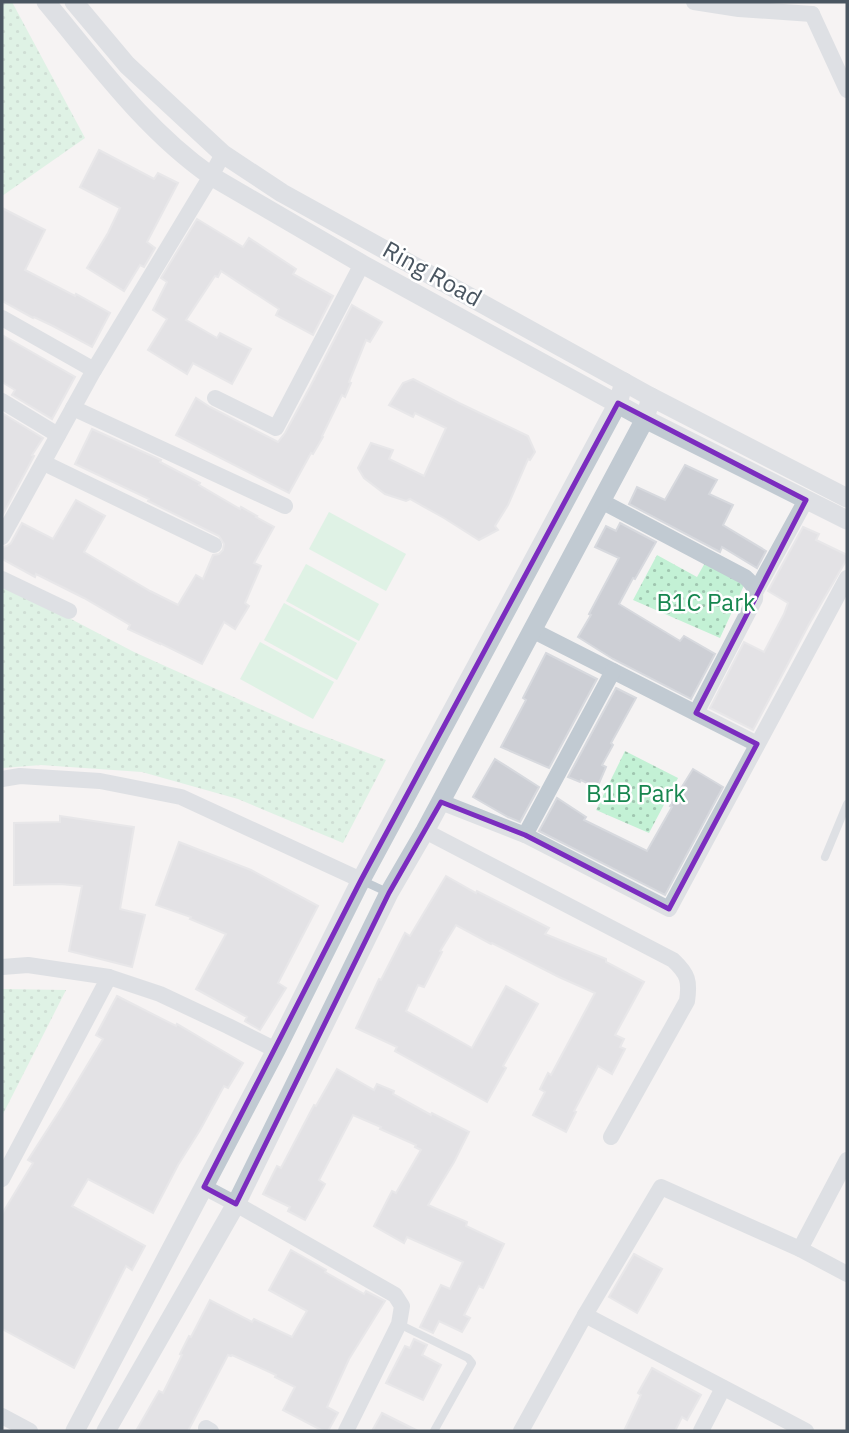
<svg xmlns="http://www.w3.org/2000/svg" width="849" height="1433" font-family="'IBM Plex Sans',sans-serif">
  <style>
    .grass { fill: #c3f1d5 }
    .park { fill: url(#park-dots) }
    .building { fill: #cdcfd5; stroke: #d7d9de; stroke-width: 2 }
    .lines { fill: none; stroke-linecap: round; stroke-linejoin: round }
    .service { stroke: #c1cad2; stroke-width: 8 }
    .minor { stroke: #c1cad2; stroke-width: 16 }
    .tertiary { stroke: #c1cad2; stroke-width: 19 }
    .marked { fill: none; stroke: #7b2cbf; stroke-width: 5; stroke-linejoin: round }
    .labels { text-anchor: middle; stroke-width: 5; stroke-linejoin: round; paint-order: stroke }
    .street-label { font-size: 24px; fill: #4a5661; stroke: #fff }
    .park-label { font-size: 24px; fill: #17864f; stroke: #fff }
  </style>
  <defs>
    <pattern id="park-dots" width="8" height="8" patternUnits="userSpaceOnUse" patternTransform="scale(1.75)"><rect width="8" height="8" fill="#c3f1d5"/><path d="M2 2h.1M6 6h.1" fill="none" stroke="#a0c6b0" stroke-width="1.8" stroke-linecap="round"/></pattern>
  </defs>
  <rect width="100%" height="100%" fill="#f5f3f3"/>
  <g class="grass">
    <polygon points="329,512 406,554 386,591 309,549"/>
    <polygon points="306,564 379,604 359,641 286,601"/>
    <polygon points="284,603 357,643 337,680 264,640"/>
    <polygon points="260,642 334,682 313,719 240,679"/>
  </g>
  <g class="park">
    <polygon points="2,2 12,2 85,138 2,196"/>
    <polygon points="657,555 697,577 706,561 746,581 720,638 633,600"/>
    <polygon points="2,583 134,652 298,726 386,760 343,843 238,799 142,772 41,765 2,768"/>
    <polygon points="625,751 678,778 649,833 596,810"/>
    <polygon points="2,989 66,990 2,1116"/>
  </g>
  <g class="building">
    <polygon points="99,150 154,179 158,173 178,183 147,242 155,248 144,267 140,265 124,291 87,268 108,233 120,208 80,187"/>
    <polygon points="2,208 45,230 25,270 75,296 76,294 110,313 92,347 53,326 34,317 33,318 2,301"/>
    <polygon points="197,219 243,247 249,238 296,269 293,274 333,296 313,335 276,315 279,309 221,271 218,277 215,276 186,320 217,338 220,333 251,349 232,384 193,363 187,374 148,350 167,319 153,310 167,282 161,278"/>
    <polygon points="352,305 382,322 370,342 366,340 349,382 351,383 345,397 342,395 322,436 323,437 313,454 311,453 289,493 176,435 196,398 210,407 278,442 285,433 310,387"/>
    <polygon points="2,335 75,377 52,419 12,395 15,390 2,382"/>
    <polygon points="413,379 459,403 528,436 535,452 530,460 528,459 508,505 495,526 498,530 479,540 444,518 410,499 406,501 385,494 364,478 358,468 371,443 393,450 389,459 424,476 446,428 415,413 413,417 389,405 403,383"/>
    <polygon points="2,413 43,438 32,455 34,456 2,516"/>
    <polygon points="92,429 161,460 160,462 200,483 199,485 240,509 241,507 257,516 256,517 274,527 254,563 261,566 245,603 249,606 235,629 224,622 202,664 160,643 160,644 128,629 130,625 84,598 36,574 35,577 2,559 2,547 7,546 11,543 22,523 53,539 76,500 105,516 84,552 150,591 178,605 196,575 203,579 213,555 219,554 223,550 224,544 219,536 148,501 149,499 75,464"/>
    <polygon points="685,465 717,480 709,494 733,505 723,525 766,551 757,568 722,547 720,552 629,504 637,487 665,500"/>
    <polygon points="620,523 656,542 635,579 633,578 619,604 680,641 684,636 715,654 691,699 613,659 578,637 591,615 589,614 619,558 595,547 606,526 616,531"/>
    <polygon points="803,527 819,534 816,540 847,555 847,559 808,626 753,730 710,708 744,642 764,652 784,614 788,603 768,591"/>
    <polygon points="546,653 597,679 549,768 501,747 526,700 523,698"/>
    <polygon points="616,688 636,698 611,743 613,745 602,765 606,767 597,788 581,780 580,782 568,777"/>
    <polygon points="495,759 539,787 520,822 508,817 473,797"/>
    <polygon points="693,769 723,787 665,895 539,831 557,798 586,817 584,820 647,851 672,807 670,806"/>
    <polygon points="60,816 134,827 120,909 145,915 132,967 69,951 82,886 60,884 14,885 14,823 60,822"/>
    <polygon points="179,842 251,870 318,906 278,983 286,988 260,1030 245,1021 247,1017 196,989 226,934 190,919 191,917 156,905"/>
    <polygon points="446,876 476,893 477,891 549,928 545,934 606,959 606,962 644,982 615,1035 624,1039 620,1047 625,1049 612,1074 598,1066 574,1111 576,1112 566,1132 533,1115 545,1092 540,1089 548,1073 551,1075 595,993 559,977 492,943 491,944 456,925 440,951 442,952 424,987 418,985 406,1011 472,1048 506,986 538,1004 503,1066 506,1068 487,1102 395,1051 397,1047 356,1028 379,979 381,980 405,933 410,936"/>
    <polygon points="117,996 176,1026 177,1024 243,1063 228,1088 224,1086 200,1130 178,1165 153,1213 88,1179 72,1206 145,1246 132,1270 126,1266 74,1368 2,1329 2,1214 33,1163 28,1160 62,1107 103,1039 96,1035"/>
    <polygon points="337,1069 374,1090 377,1084 394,1091 393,1094 431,1115 432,1113 469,1132 454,1162 428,1205 467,1222 466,1226 504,1244 483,1288 479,1286 464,1315 470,1318 462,1332 439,1321 433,1333 420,1327 441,1285 450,1289 463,1262 407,1237 404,1243 374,1226 392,1191 396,1193 421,1150 415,1147 416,1145 380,1129 381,1127 353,1115 319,1180 325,1184 305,1220 288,1211 290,1207 263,1194 277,1166 281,1168 314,1105 316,1106"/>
    <polygon points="291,1250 326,1270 325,1272 364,1294 366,1291 385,1301 349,1359 327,1407 338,1413 328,1431 323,1431 283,1410 295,1387 275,1377 276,1375 232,1355 231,1356 228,1355 188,1431 136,1431 159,1391 163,1393 182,1355 180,1354 189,1336 191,1337 210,1300 252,1322 254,1319 292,1337 307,1311 269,1290"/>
    <polygon points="634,1254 662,1269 637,1313 609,1297"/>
    <polygon points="414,1339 427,1345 422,1355 441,1365 423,1400 386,1383 405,1346 410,1348"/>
    <polygon points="652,1368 701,1395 687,1420 682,1417 675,1431 624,1431 641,1395 638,1393"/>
    <polygon points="382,1413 418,1431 372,1431"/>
  </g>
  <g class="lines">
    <g class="service">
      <polyline points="825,857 847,804"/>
      <polyline points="361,880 389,893"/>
      <polyline points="399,1324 468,1358 472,1363 434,1431"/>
    </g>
    <g class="minor">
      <polyline points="694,2 739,9 812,14"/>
      <polyline points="812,14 847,90"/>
      <polyline points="2,318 94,370"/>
      <polyline points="215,398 276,428 362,264"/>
      <polyline points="2,401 58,435"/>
      <polyline points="73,408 285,506"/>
      <polyline points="44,463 214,545"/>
      <path d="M601,501L745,577C753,584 756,589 755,599L696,713"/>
      <polyline points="2,537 94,370 211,176 223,154"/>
      <polyline points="2,579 69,611"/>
      <polyline points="756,591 806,500"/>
      <polyline points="532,630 757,744"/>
      <polyline points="2,779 20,776 100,781 181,797 361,880"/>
      <polyline points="441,802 525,835 613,671"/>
      <path d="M425,831L673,960C688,974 690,981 687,1001L611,1137"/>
      <polyline points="525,835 669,909 847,578"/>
      <polyline points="2,967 28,965 109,977 160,994 228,1026 276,1050"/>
      <polyline points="2,1179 109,977"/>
      <polyline points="204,1187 236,1204 395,1295 402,1306 399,1324 346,1431"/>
      <polyline points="800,1249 847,1160"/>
      <polyline points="585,1315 806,1431"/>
      <polyline points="2,1416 30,1431"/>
      <polyline points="206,1428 211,1431"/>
      <polyline points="521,1431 585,1315 661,1187 800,1249 847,1274"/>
      <polyline points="701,1431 723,1388"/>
    </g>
    <g class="tertiary">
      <path d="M46,2C97,63 145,130 211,176L362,264L645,419L847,520"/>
      <polyline points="74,2 127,65 223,154 282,193 651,397 847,498"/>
      <polyline points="75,1431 276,1050 361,880 618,403 624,382"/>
      <polyline points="106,1431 236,1204 389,893 425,831 645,419 651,397"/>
    </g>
  </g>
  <path d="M0 0H849V1433H0ZM618,403L806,500L696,713L757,744L669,909L525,835L441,802L389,893L236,1204L204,1187L361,880Z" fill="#f5f3f3" fill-opacity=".55" fill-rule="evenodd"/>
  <path class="marked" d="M618,403L806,500L696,713L757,744L669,909L525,835L441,802L389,893L236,1204L204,1187L361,880Z"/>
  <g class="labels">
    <g class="street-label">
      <text transform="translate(432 274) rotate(29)" y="8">Ring Road</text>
    </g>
    <g class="park-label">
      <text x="706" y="611">B1C Park</text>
      <text x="636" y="802">B1B Park</text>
    </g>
  </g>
  <rect width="849" height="1433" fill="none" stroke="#4a5661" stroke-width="7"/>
</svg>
